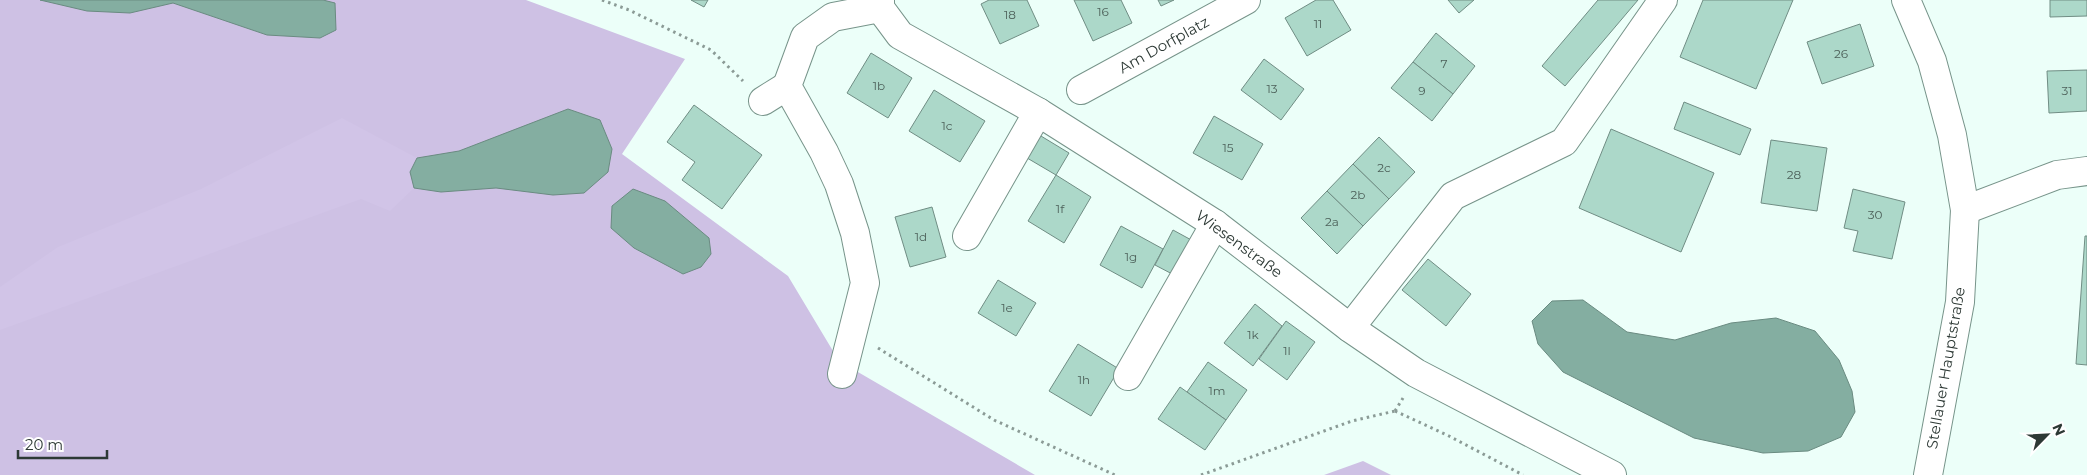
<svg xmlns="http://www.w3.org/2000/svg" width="2087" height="475" font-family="Montserrat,sans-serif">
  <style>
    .green { fill: #cec1e4 }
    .forest { fill: #d1c4e7 }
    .water { fill: #84aea1; stroke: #6a8b81 }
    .building { fill: #acd8c9; stroke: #708d84 }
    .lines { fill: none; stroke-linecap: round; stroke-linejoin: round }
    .minor-casing { stroke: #77948a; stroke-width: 30 }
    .path { stroke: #8b9b96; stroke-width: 3; stroke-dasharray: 2.5 4; stroke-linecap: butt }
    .minor { stroke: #fff; stroke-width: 28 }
    .labels { text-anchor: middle; stroke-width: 4; stroke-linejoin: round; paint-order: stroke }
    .number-label { font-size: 12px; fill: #4d615a }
    .street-label { font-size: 15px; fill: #2d3935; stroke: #fff }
  </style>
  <rect width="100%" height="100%" fill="#ecfff9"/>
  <g class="green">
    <polygon points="0,0 526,0 685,59 622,154 788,276 839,361 1035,475 0,475"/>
    <polygon points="1363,461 1391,475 1324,475"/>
  </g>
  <polygon class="forest" points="342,118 417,158 410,172 414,188 390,211 361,199 0,330 0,287 58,247 201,189"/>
  <g class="water">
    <polygon points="40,0 323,0 335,3 336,30 320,38 267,35 173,3 130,13 87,11"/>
    <polygon points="568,109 600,120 612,149 608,172 584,193 553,195 496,188 441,192 414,188 410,172 417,158 459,151"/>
    <polygon points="633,189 665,201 709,238 711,254 701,267 683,274 634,248 611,228 612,206"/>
    <polygon points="1583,300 1627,332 1675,340 1731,323 1776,318 1815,331 1839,360 1852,391 1855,412 1841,437 1808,451 1763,453 1694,438 1563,372 1538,344 1532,321 1552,301"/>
  </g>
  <g class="building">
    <polygon points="691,0 708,0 704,7"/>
    <polygon points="989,0 1027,0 1039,26 1000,44 981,4"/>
    <polygon points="1074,0 1121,0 1132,23 1093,41"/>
    <polygon points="1158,0 1174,0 1161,6"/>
    <polygon points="1316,0 1333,0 1351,30 1307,56 1285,18"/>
    <polygon points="1448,0 1474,0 1459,13"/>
    <polygon points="1598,0 1638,0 1565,86 1542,66"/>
    <polygon points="1703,0 1793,0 1756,89 1680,57"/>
    <polygon points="2050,0 2087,0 2087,16 2050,17"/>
    <polygon points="1860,24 1874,66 1822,84 1807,42"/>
    <polygon points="1436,33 1475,66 1453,94 1413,62"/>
    <polygon points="871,53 912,78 888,118 847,93"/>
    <polygon points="1264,59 1304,89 1281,120 1241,90"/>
    <polygon points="1413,62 1453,94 1432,121 1391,88"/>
    <polygon points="2087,70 2087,111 2049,113 2047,71"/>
    <polygon points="934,90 985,121 960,162 909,131"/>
    <polygon points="1684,102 1751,129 1740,155 1674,129"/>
    <polygon points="694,105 762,155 722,209 682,180 695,162 667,142"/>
    <polygon points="1214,116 1263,144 1242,180 1193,153"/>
    <polygon points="1611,129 1714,173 1681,252 1579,208"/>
    <polygon points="1036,133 1069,153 1056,175 1022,155"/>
    <polygon points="1379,137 1415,172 1389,199 1353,164"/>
    <polygon points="1771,140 1827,148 1817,211 1761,203"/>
    <polygon points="1353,164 1389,199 1363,226 1327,191"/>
    <polygon points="1056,175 1091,197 1064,243 1028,221"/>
    <polygon points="1853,189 1905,202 1892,259 1853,251 1858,231 1844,228"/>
    <polygon points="1327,191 1363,226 1337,254 1301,218"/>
    <polygon points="932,207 946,257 910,267 895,217"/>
    <polygon points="1121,226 1163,249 1142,288 1100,265"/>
    <polygon points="1173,230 1195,242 1176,276 1155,265"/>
    <polygon points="2085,236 2087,236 2087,365 2076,364"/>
    <polygon points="1428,259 1471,294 1446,326 1402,290"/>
    <polygon points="998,280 1036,303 1016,336 978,313"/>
    <polygon points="1255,304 1282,326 1253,366 1224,343"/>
    <polygon points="1286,321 1315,342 1287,380 1259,359"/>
    <polygon points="1078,344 1119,369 1091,416 1049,391"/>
    <polygon points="1208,362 1247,390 1226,420 1187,392"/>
    <polygon points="1180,387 1226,420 1205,450 1158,419"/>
  </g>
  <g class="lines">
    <g class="minor-casing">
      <g id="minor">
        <polyline points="880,0 880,8 900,35 1038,112 1215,224 1350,328 1416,373 1612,475"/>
        <polyline points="1906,0 1932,61 1952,135 1965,210 1960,302 1928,475"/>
        <polyline points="1081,90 1246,0"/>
        <polyline points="763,101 787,86"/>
        <polyline points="1965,210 2057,175 2087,171"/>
        <polyline points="967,236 1038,112"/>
        <polyline points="1350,328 1453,196 1564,142 1663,0"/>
        <polyline points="842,374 865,283 855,233 839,184 824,152 787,86 805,37 833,17 880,8"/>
        <polyline points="1128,376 1215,224"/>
      </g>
    </g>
    <g class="path">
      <polyline points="602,0 629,10 711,50 743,81"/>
      <polyline points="878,348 994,420 1115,475"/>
      <polyline points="1395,411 1449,436 1523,475"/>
      <polyline points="1395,411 1403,398"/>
      <polyline points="1201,475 1352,421 1395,411"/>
    </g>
    <use href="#minor" class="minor"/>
  </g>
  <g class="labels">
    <g class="number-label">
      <text x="1103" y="16">16</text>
      <text x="1010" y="19">18</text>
      <text x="1318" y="28">11</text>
      <text x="1841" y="58">26</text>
      <text x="1444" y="68">7</text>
      <text x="879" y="90">1b</text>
      <text x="1272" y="93">13</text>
      <text x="1422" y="95">9</text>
      <text x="2067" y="95">31</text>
      <text x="947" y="130">1c</text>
      <text x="1228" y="152">15</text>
      <text x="1384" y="172">2c</text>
      <text x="1794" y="179">28</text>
      <text x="1358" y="199">2b</text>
      <text x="1060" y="213">1f</text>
      <text x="1875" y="219">30</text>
      <text x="1332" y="226">2a</text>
      <text x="921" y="241">1d</text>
      <text x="1131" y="261">1g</text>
      <text x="1007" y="312">1e</text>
      <text x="1253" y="339">1k</text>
      <text x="1287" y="355">1l</text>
      <text x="1084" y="384">1h</text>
      <text x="1217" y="395">1m</text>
    </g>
    <g class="street-label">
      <text transform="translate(1164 45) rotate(-29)" y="5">Am Dorfplatz</text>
      <text transform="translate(1239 244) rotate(36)" y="5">Wiesenstraße</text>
      <text transform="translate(1946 368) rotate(-80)" y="5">Stellauer Hauptstraße</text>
    </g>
  </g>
  <g transform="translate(2047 435) rotate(66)" stroke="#ffffff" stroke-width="4" paint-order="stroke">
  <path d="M0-4L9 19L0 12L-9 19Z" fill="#2d3935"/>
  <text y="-8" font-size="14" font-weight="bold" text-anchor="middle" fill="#2d3935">N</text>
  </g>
  <path d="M18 450v8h89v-8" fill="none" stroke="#2d3935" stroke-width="2.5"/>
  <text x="25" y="450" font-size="15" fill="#2d3935" stroke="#ffffff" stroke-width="4" paint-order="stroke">20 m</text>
</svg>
